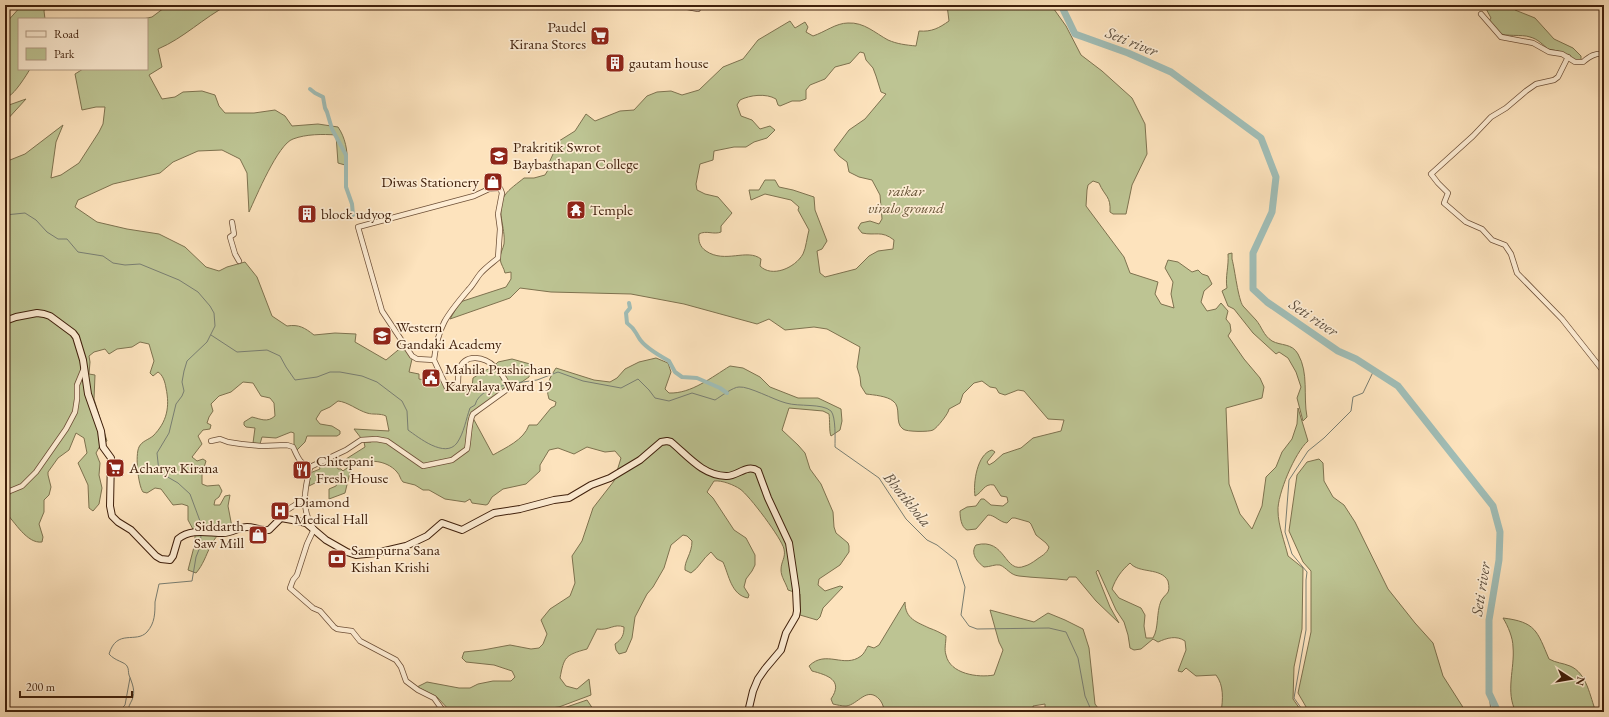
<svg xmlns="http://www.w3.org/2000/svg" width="1609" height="717" font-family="'EB Garamond',serif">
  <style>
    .green { fill: #bdc493; stroke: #7e724f; fill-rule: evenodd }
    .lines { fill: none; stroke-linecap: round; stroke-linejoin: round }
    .stream { stroke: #797e72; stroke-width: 1 }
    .canal { stroke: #a0bdb6; stroke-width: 4 }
    .river { stroke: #a0bdb6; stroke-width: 7 }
    .street-casing { stroke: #6e5038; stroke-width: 6 }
    .secondary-casing { stroke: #3f1f0b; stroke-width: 8 }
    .street { stroke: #feedd4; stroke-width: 4.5 }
    .secondary { stroke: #feedd4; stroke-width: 6 }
    .labels { text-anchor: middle; stroke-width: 3.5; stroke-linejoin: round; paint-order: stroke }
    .poi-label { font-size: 15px; fill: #3f1f0b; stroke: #feedd4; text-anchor: start }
    .park-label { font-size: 15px; font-style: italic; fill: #655134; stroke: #feedd4 }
    .water-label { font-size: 16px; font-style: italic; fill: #5c4e3e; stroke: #feedd4 }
  </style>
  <rect width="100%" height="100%" fill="#fde3bd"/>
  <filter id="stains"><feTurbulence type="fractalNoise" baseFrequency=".005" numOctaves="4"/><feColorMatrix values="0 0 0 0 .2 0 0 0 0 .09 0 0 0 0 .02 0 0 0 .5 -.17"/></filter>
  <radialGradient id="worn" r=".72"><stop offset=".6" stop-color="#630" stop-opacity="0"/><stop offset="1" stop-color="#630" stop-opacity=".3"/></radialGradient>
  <g class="green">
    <path d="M22,5H46L44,11L45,19H19V69H30C26,76 15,93 9,96L7,102L9,105L26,99L5,122V91L6,84L5,83V24Z"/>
    <path d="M168,5H228C203,18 184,38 158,49L162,67L149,75L162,99L175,97L183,92L202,91L215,95L219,106L225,113H254L275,110L285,116L292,126L318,124L338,127C345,137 348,151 347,163L345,165L338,163L336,135C323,134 306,134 293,139C278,144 256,197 249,212L247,173L240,159L222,150L198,151L173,162L160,173L113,184L78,200L75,207L97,222L127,229L159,234L185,247L206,267L219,271L227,267L245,262L257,277L272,316L287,326C299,324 305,328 314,335L335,333L356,334L355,342L386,360L403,346L412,359L409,372L419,374V379L435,382L441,381C446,389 451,394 461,388L459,384L468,390L472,387L473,378L484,371L493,367L498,362L512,359L530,364L531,367L529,377L485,407L473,418L493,455C505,448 524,440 529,425H537L551,408L555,406L556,402L549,399C545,386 549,379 556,368L594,380L610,382L617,378L625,369L639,362L656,358L668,363L671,372L665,389L669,393C691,394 712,377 730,366L743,368L760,377L770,387L798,398H818L841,409L842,421L840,430L831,436C829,432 830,420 829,414L823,411L789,408L782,430L798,445L805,453L810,469L821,484L833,512L834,527L836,533L848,543L849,546V552L840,565L819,579L818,585L825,591L840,586L843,587L823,608L820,617L817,620L800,615V594L788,590C786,583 781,577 781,570C781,561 786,558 784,549C782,539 749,495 740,489C734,485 722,480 714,481L707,492L713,498L734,530L746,538L755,555V565L752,571L746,579L744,587L749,595L748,598C731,595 729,575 723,562L717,559L711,552C703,558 699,568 691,573L685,570C684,561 692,554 692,541L687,536L683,535L671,545L664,568L653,587L647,594L635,617L632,638L626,652L619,654L616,650L615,644C622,639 624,635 624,627C614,623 609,631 597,629L587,649C565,655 564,657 560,678L566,686L577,689L589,679L591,695L559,707L542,709L540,712H451L437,697L417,687L427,682L459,688H470L478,684L493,681H511L515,677L512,671L494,665L466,662L462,658L464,652L483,650L510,645L531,649L539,648L543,644L547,634L541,620L550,609L570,596L575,583L572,556L582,541L593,508L614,481L621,458L615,451L605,452L587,447L574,454L558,448L549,450L540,465V471L526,484L503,489L492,497L488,504L486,505L472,503L470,499L465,502L445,499L429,490H423L415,485L403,482C400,479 400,475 397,472C386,459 364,458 351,468L345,493L329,499V489L336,486L338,482L337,479H323L309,486L310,473L320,469L318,464L328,459L330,464L335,463L338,469H341L343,471L347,468L346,459L365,447L364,442H371L373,438H361L354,429L389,431L386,416C380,413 373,415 367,413C357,410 348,402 338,401L330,407L321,411L316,419L320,424L332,426L340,431V434L337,436H307L305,442L296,451L294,446V433L291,432L276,438L262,437L260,444L253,443L255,428L246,427L244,425V422L252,417C261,419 267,423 275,416L274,403L270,398L261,396L253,383L243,382L231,392L219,396L211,404L213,411L209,417L207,423L211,425L210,429L203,430L198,436L202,444L192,457L197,461L203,459L206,461L202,474V484L207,486L219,485L222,491L219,497L215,500L214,505H220L225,496L230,495L228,506L232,527C208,534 210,557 196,573L188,570L195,543V533L188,520V506L182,504L173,505L161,489L155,488L147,493L143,492C138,485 135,455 139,447C142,441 148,440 153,436C167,422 170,407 166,388C165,382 163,375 158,372L153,376L150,373L154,361L149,344L140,342L132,347L117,349L109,354L105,349L94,352L89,356L90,362L89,374L95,375L94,399L107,441L101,444L96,453L100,463L99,475L102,488L99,504L93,511L89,508L88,485L78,463L87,453L84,438L76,433L69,450L58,458L48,472V475L51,487L49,495L44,500V512L39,524L43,537L42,542C27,544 15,522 5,512L11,490H5V164L10,160L25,154L63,125L56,142L51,178L61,175L79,163L99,132L103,124L105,107H96L82,110L75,74L83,69H147V19H143L152,17Z"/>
    <path d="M947,5H1051L1066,26L1081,55L1102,71L1132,98L1145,124L1147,154L1132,185L1126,214H1113L1110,212C1111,196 1105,197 1099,183L1093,181L1088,185L1087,190L1086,206L1124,257L1130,273L1158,282L1155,294L1161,304L1174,308L1171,294L1173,282L1165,268L1168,260L1178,262L1192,272L1198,270L1202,274L1208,276L1212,284L1204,291L1201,302L1207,311L1216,309L1221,303L1228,311L1226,319L1230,324L1231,331L1228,336L1244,359L1260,378L1264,387L1262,398L1226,408L1229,484L1240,514L1252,529L1262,506L1266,477L1276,467L1282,452L1292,439L1297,424L1298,408L1308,441C1295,452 1277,495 1278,511C1278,525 1285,543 1288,556L1303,568L1302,629L1294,667L1293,699L1302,712H1221C1223,700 1224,685 1216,675L1196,676L1186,668L1182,672L1178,671L1186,650L1185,641C1176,635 1167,638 1158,642L1153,639L1141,649L1134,650L1130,648L1128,635L1124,622L1116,610L1098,570L1096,572L1110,607L1119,623L1096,601L1076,577H1069L1067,580C1051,578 1035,578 1019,576C1010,575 1007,568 1000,565C995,564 990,567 984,567C977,562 970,553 976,545C1006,537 1004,575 1025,566C1029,565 1033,562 1036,560C1041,556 1047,554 1049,547L1046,543L1036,535L1031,524L1029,522L1015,518H1012L1007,523C999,522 995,515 988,515L976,529L967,530C961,527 960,517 960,511L967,507L976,506L981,499H984L991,505L1003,506L1008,502L1007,497L1001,496L994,485C984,483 983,492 975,496C973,483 977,454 992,450L995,452L987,462L989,465L994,462L1003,454L1021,448L1033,438L1061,431L1064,420L1048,419L1024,391L1018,390L1005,395L999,393L996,388L990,387L982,381L974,383L963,394L960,403L949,409C949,413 937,428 933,430C930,432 906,432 903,429C894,423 902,407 893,401C887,396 874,395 866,394L861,386L860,377L857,367L860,347L827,329L814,327L785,330L769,319L757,324L684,304L631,294L551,292L520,288L510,298L450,319L460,302L506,287L511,279V272L505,273C504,268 501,265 500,259C500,253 503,249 504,244C506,228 495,209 505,195C509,189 518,183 524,178H534L545,175L548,170V165L559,141L575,131L586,114L595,121L620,111L634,110L647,96L657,92L671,91L682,95L699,90L723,67L743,59L758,40L790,21L795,28L805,22L808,27L806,32L813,36C825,32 836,23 848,23C864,22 875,33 888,40C897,44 906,45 916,46L919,31C932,32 939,28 949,21ZM860,52L864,53L866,60L873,68L876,76L881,92L886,94L865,119L849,130L834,150L839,156L847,162L849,172L859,177L872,180L880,195L882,219L879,224L870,221L861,223L858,228L862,233C876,236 881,230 894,240L893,249L878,251L869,256L856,269L825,277L820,273L817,251L822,249L827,241L815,210L814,197L793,190L779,187L775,180H765L759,190H749L751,200L765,194L791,200L799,207L798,210L809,230C807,237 806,248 803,254C795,268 772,278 760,266L761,259C747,248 725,264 706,251C700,247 698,241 699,234C706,230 714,235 721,232V226L732,213L718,197L705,194L697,190L696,184L700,164L713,160L714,151L734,147H746L754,142L767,138L775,130L770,126L760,129L752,120L741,116L737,105L740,100C750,95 766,93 776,99L778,105L780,106L792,101H800L806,99V90L810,85L825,79L835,67L850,63ZM1130,563C1139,574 1161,567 1168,581C1171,595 1166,592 1161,601C1156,613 1159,628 1153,638H1146L1144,626L1145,615L1141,608L1119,598L1112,589C1116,578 1121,571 1130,563Z"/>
    <path d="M1484,5H1511L1515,10L1535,18L1554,39L1573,48L1581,56V62H1579L1558,51L1548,49C1543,45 1538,39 1530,37C1522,34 1505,37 1499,33C1495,30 1492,24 1489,21L1491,18Z"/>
    <path d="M1232,253V259C1235,270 1238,299 1243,306C1247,311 1252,315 1256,320C1262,327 1263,335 1272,341C1281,346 1292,343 1298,354C1309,373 1303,396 1307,417L1303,421L1297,398L1301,387L1296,372L1288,358L1279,352L1276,354L1253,333L1234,309L1228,306L1222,291L1227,288C1225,277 1229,266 1228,254Z"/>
    <polygon points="1319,459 1323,463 1324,481 1333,497 1344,505 1355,522 1388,589 1415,623 1433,643 1443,676 1466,712 1309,712 1298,693 1311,632 1311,571 1303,562 1289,531 1297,475 1307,462"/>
    <path d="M905,602C905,619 917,622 929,628C935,630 941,633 946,636C946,643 944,649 946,655C950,674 978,678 994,675L1003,650L999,642L990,610L1034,622L1048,613L1065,620L1083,629L1089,648L1095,704L1101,712H1045V704L1033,706L1034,712H884C884,708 883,704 880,700C867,685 858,705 846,706C842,706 837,705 833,704L831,699C844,680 827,675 812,671L809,666C826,649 844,669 861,656C864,654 866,649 868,646L874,648L879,645Z"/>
    <path d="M1503,618C1536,622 1537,631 1549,659C1556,663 1563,663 1570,666C1587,673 1590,697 1596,712H1516C1505,692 1515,668 1513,647C1513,638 1508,626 1503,618Z"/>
    <polygon points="587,700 595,712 552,712"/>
  </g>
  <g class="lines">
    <g class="stream">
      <polyline points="5,215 25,213 36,220 47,232 58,239 67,239 78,252 103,256 113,263 125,265 140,264 179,280 198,292 210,306 214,313 215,326 207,342 187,361 184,371 182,382 184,391 182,396 176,404 169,433 157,453 159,472 178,483 190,494 200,521 201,529"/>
      <path d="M211,335L237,352L267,350L280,356L286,367L295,380L317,377L330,372H340L362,376L377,382L402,401L407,411L408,430C418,437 445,459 457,443C464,433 466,419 470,408L475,405C478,392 495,387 506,385"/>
      <path d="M509,384L537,380L558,372L583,381L621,388L638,379L649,390L655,398L669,401L692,393L715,400C720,397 733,387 739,387C749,386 774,400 786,403C799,407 822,403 831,411C836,417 835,439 835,447L879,478L906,519L927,540L937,545L956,560L965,587L961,615L969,626L977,629L1049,628L1066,632L1078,658L1085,696L1092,712"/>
      <polyline points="1489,693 1491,712"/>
      <path d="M71,712C77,707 82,706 86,712"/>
      <polyline points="105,712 105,709 122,708 125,705 130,678"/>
      <path d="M128,712C128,707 130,704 132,700C136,691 132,683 129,675C128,672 129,669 127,666C125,662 115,661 109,654C117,628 136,644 147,632C155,623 155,613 155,602C156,596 158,590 159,584L192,581L196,557L200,547L201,535"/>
      <polyline points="419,712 420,712"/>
      <polyline points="1304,712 1294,698 1306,630 1306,580 1307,572 1292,554 1285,532 1289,480 1308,451 1324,438 1351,411 1353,397 1363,393 1374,370"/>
    </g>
    <g class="canal">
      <polyline points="310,89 315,93 323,97 325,108 327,112 332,129 346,155 346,187 352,204 353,215"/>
      <path d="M629,303L630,308L626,313L627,323C635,329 634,330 639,338C644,347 660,356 669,361L675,372L682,377L697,378L720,388L727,393"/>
    </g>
    <polyline class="river" points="1061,5 1075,34 1128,53 1171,72 1261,138 1276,177 1272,212 1253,253 1253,289 1267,302 1338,351 1356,359 1398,386 1493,506 1500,532 1499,560 1489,620 1489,693 1498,712"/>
    <g class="street-casing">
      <g id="street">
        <polyline points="677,5 698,9 699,5"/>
        <path d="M1481,14L1501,37L1533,43L1549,52L1562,54L1575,62H1583C1590,56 1595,53 1604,54"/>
        <polyline points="1568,57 1558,77 1554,80 1536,84 1526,91 1506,108 1491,117 1473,136 1431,174 1438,183 1448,193 1444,203 1466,222 1482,229 1492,240 1505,245 1511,254 1517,273 1562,319 1604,372"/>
        <polyline points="232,222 234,234 230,237 235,254 239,261"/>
        <path d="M434,360C438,325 447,315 469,289C473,285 476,279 480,274C485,268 492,263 498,258L500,229L498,214L502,193L500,188L489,189L474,196L358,227L382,311L412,356L417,359L434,360L447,388L453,389L458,385C458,380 458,375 459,370C465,352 485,357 495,367C501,372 506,381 509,388L473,414C469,420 469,439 467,449L452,460L423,466L387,441L376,439L361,440L346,450L310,467C305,488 300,510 314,529L307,544L297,575L293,580L290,588L313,608L320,611L334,627L337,629L352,631L360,641L396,660L401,667L406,681L418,690L434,698L444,712"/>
        <path d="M211,441L220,439L228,442L241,444L261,446L287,445L293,447C297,455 300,465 310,468"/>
        <polyline points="5,493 22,486 36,472 66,429 75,412 77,399 77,385 84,368"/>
        <polyline points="281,518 287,510 303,500 305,497"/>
      </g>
    </g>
    <g class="secondary-casing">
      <path id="secondary" d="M5,321L16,317L37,313L44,314L50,316L73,333L76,337L83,360L88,394L101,431L103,447L111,458L110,506L112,516L118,522L131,530L156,556L161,559L170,560L173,556L178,539C191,528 208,533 223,533C232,533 239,527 247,527C255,527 261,531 269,530L281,518L298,521L306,523L326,540L347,552L356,555L376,553L406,546L427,536L442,523L462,530L494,513L520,509L554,500L569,498L591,485L610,478L640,460L661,442L667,441L671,442C688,456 702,475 726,476C737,477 747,463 758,471L768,498L789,543L796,590L797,611L796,616L786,633L781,650L765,669L758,679L753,691L748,712"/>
    </g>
    <use href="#street" class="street"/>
    <use href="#secondary" class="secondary"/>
  </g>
  <defs>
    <g id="supermarket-square" transform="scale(1)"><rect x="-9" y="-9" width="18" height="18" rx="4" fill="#8f2418" stroke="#feedd4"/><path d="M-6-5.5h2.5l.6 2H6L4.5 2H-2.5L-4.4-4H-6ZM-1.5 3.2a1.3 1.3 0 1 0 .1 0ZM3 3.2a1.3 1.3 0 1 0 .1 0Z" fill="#fff"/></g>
    <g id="building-square" transform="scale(1)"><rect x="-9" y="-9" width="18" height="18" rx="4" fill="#8f2418" stroke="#feedd4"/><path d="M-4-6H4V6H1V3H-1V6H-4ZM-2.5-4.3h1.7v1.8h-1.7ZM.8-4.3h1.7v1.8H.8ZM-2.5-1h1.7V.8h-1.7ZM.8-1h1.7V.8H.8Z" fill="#fff"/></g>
    <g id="university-square" transform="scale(1)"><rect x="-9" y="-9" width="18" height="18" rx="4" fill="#8f2418" stroke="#feedd4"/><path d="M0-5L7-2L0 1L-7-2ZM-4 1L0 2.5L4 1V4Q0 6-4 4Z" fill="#fff"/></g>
    <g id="shop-square" transform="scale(1)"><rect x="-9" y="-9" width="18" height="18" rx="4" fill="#8f2418" stroke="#feedd4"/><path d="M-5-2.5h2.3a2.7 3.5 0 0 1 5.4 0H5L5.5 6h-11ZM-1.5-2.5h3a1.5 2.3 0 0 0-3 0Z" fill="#fff"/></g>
    <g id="temple-square" transform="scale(1)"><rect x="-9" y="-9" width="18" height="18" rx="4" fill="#8f2418" stroke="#feedd4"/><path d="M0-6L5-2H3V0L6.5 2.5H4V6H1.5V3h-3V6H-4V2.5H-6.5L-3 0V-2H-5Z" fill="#fff"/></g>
    <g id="school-square" transform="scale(1)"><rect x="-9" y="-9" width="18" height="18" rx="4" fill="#8f2418" stroke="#feedd4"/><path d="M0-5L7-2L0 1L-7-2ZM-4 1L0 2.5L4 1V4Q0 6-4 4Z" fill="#fff"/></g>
    <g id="civic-square" transform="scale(1)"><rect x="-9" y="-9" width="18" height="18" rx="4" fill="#8f2418" stroke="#feedd4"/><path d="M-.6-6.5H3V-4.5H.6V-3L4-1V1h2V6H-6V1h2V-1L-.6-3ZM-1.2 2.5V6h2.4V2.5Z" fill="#fff"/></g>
    <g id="restaurant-square" transform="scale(1)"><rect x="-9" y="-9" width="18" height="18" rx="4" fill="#8f2418" stroke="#feedd4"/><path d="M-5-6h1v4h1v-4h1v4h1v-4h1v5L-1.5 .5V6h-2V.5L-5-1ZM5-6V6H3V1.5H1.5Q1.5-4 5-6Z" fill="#fff"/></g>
    <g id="hospital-square" transform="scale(1)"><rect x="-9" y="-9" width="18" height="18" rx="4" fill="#8f2418" stroke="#feedd4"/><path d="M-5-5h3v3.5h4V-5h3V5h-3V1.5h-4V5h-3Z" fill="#fff"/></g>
    <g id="bank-square" transform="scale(1)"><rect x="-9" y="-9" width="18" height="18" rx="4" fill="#8f2418" stroke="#feedd4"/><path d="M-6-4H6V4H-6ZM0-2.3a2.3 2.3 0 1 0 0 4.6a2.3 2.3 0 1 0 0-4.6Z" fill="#fff"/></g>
  </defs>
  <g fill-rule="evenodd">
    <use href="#supermarket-square" x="600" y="36"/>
    <use href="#building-square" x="615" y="63"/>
    <use href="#university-square" x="499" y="156"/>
    <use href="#shop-square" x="493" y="182"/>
    <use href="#temple-square" x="576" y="210"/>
    <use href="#building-square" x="307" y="214"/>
    <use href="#school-square" x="382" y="336"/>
    <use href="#civic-square" x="431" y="378"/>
    <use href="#supermarket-square" x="115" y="468"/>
    <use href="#restaurant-square" x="302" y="470"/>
    <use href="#hospital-square" x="280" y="511"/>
    <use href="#shop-square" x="258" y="535"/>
    <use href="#bank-square" x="337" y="559"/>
  </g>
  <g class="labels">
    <g class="poi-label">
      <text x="586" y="32" text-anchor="end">Paudel<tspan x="586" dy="17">Kirana Stores</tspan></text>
      <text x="629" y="68">gautam house</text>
      <text x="513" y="152">Prakritik Swrot<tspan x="513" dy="17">Baybasthapan College</tspan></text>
      <text x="479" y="187" text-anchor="end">Diwas Stationery</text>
      <text x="590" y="215">Temple</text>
      <text x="321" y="219">block udyog</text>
      <text x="396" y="332">Western<tspan x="396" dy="17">Gandaki Academy</tspan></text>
      <text x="445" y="374">Mahila Prashichan<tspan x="445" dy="17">Karyalaya Ward 19</tspan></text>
      <text x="316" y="466">Chitepani<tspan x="316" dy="17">Fresh House</tspan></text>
      <text x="129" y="473">Acharya Kirana</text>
      <text x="294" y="507">Diamond<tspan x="294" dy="17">Medical Hall</tspan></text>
      <text x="244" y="531" text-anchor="end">Siddarth<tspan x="244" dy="17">Saw Mill</tspan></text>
      <text x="351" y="555">Sampurna Sana<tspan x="351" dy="17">Kishan Krishi</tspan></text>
    </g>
    <g class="park-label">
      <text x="906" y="196">raikar<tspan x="906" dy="17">viralo ground</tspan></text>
    </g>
    <g class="water-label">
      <text transform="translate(1132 41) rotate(22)" y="6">Seti river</text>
      <text transform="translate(1314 317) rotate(34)" y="6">Seti river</text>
      <text transform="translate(908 499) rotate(51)" y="6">Bhotikhola</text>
      <text transform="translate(1480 589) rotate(-81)" y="6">Seti river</text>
    </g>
  </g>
  <rect width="1609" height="717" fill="none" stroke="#fde3bd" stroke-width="20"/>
  <rect x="6" y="6" width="1597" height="705" fill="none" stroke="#3f1f0b" stroke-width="2"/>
  <rect x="10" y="10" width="1589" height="697" fill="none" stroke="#3f1f0b"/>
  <rect x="18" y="18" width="130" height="52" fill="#feedd4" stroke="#b29b84"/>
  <rect x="26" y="31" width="20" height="6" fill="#feedd4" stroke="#b29b84"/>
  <text x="54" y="38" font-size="12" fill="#3f1f0b">Road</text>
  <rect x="26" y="48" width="20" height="12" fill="#bdc493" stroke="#b29b84"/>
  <text x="54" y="58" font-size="12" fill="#3f1f0b">Park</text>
  <g transform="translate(1571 679) rotate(102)" stroke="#feedd4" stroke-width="3" paint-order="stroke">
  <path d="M0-3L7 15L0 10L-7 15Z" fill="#3f1f0b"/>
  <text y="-6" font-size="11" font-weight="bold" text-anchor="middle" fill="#3f1f0b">N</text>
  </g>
  <path d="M20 691v6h112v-6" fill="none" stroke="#3f1f0b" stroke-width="2"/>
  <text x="26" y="691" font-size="12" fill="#3f1f0b" stroke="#feedd4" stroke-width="3" paint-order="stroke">200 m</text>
  <rect width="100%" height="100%" filter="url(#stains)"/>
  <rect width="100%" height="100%" fill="url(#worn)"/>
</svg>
